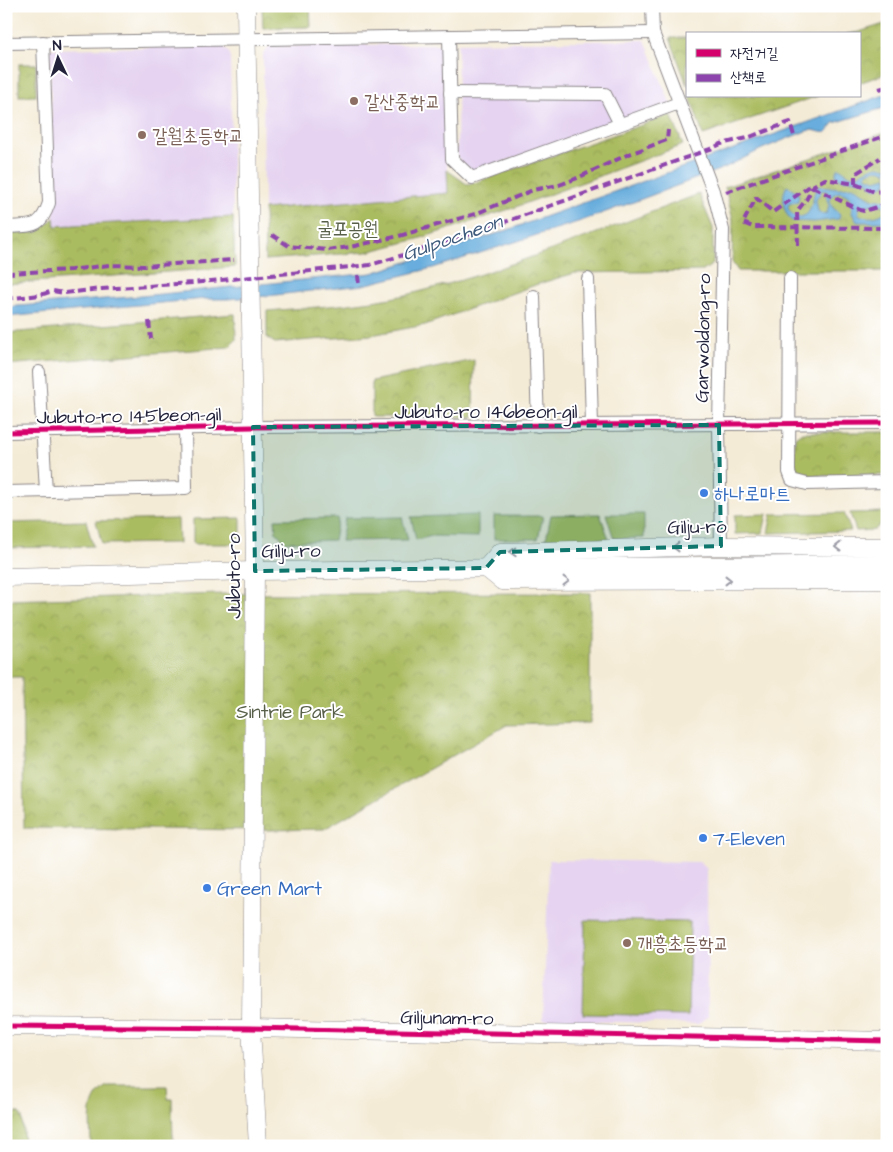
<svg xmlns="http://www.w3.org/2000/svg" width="893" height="1152" font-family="'Architects Daughter','Poor Story',sans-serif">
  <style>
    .built { fill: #e5d3f1 }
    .green { fill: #aabc60; stroke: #666f4e }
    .park { fill: url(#park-crowns); stroke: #666f4e }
    .water { fill: #67addd; stroke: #44688c; fill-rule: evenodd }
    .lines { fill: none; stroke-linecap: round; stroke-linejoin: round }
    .street-casing { stroke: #8b8688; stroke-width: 14 }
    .secondary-casing { stroke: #8b8688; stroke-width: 19 }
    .street { stroke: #fff; stroke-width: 12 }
    .secondary { stroke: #fff; stroke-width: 18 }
    .quiet { stroke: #8e44ad; stroke-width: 4; stroke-dasharray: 8 4; stroke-linecap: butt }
    .cycleway-casing { stroke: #fff; stroke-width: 8 }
    .cycleway { stroke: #d6006c; stroke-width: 5 }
    .oneway { stroke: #9c9ca7 }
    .marked { fill: #0f766e; fill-opacity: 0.2; stroke: #0f766e; stroke-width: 4; stroke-dasharray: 10 6; stroke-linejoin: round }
    .education-dot { fill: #8d6e63; stroke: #fff; stroke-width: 2 }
    .shop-dot { fill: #3f7fe0; stroke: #fff; stroke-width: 2 }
    .labels { text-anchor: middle; stroke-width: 4; stroke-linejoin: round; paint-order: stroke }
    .education-label { font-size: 19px; fill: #785e54; stroke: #fff; text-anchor: start }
    .park-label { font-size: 19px; fill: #58604a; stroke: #fff }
    .street-label { font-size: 19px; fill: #22223b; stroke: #fff }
    .shop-label { font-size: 19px; fill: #366cbe; stroke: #fff; text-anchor: start }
    .water-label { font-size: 20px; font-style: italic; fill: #3e5a7c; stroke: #fff }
  </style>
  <defs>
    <pattern id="park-crowns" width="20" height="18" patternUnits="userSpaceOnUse" patternTransform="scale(1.25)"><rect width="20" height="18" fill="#aabc60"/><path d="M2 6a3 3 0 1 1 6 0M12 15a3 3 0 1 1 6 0" fill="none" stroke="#92a154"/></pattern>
  </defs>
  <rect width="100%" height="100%" fill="#fff"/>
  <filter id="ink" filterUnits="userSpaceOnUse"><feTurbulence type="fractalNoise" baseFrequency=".02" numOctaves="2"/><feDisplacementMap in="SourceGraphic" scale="10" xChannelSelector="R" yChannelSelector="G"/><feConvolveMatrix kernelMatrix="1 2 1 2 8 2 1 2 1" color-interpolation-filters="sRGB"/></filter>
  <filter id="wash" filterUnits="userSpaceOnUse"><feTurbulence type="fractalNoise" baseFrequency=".0096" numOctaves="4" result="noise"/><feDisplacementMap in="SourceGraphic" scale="20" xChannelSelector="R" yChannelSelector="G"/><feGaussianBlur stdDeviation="1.12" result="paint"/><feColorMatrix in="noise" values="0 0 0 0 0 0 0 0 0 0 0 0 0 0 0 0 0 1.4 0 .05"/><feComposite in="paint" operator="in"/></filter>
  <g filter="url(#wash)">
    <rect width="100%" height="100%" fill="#f4ebd6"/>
    <g class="built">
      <polygon points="645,40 671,105 470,173 457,157 458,43"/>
      <polygon points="439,44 443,54 448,193 264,209 263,54 270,46"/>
      <polygon points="223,46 230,54 233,217 54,226 50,49"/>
      <polygon points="549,860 700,862 707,869 708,1017 698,1024 543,1020"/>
    </g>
    <g class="green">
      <polygon points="887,512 887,522 881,523 875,530 856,531 850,513"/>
      <polygon points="844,513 851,531 768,533 772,514"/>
      <polygon points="600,514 609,539 546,539 551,515"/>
      <polygon points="606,514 644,514 644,538 614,539"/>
      <polygon points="767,514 763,533 735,534 735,515"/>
      <polygon points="478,515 478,537 432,536 416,540 411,517"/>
      <polygon points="494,516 543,516 538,539 494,539"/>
      <polygon points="402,517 408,540 341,541 345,518"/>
      <polygon points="241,518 241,534 234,544 193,544 193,519"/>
      <polygon points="338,518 334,540 285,542 276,532 275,519"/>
      <polygon points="178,519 179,543 102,544 96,521"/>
      <polygon points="86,521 93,546 6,548 6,523"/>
      <polygon points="585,920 690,922 688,1016 583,1014"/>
      <path d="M107,1086H167L168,1099H172L173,1146H91C91,1125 85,1099 107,1086Z"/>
    </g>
    <g class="park">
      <polygon points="262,6 310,6 311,27 263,28"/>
      <polygon points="887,23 887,73 859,83 859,34 847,34 859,32"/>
      <polygon points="670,38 687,38 687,85"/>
      <rect x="19" y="64" width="17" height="32"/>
      <polygon points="690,96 818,96 703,135"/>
      <polygon points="671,115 683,145 513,208 418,239 367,252 265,260 264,209 448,193 447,170 468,185"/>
      <polygon points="887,132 887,271 738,271 732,262 733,220 725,187"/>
      <path d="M699,194L713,228V264L703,271L575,273L538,284L425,325L371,335L275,343L267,338V311C313,307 360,305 406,295C506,271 603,230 699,194Z"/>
      <polygon points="233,217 235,267 6,284 6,234 38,232 54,218 55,226"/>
      <polygon points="235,314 236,340 229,347 6,365 6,333"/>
      <polygon points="474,360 473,417 372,417 372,381"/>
      <polygon points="802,432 887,432 887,475 800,476 794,468 795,437"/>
      <polygon points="590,593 590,723 507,725 324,829 270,830 24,828 22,677 6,677 6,600 223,594"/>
      <polygon points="6,1111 19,1113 22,1117 24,1146 6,1146"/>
    </g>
    <g class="water">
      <path d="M887,94V107L834,123L827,132C819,134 816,128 806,131L762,149L724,168L639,200L581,221L433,268L363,285L267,296L227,299H205L6,317V307L141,296L372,273L502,232Z"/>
      <path d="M880,166L887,168V173C882,168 873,169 868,172L866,176L875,180L887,177V183L876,189L872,187L868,181L841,179L836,176V171L839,168C843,170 848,175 853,176C860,176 868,166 880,166Z"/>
      <path d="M787,186L796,191L799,195L798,201L789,204C786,209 791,214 796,217C815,218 810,199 817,187L822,186L838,188L852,187C867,192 868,203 887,199V222H857L852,213L851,199C846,193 839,190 833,195L830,200L832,207L840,214L839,219L814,222L792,221C783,212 780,197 787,186ZM822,190L828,192L826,196L829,206L827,213L822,214L818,211L816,200ZM875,204L884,205L885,208L884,213C876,218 865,219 858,214L859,207Z"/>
    </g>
  </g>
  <g filter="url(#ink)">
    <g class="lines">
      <g class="street-casing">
        <g id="street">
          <polyline points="652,6 653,33 713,191 723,230 719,425 721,546"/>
          <polyline points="449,36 452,159 472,178 679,103"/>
          <polyline points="6,43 653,33"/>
          <polyline points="450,93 605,94 620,124"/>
          <path d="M6,227C31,225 40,230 49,203L43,42"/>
          <polyline points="790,278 789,472 792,480 807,484 887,482"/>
          <polyline points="588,279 592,425"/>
          <polyline points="534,296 538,426"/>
          <polyline points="39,372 46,491"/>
          <polyline points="6,432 253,427 887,423"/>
          <polyline points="6,492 186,488 185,429"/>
        </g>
      </g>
      <g class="secondary-casing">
        <g id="secondary">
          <polyline points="246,6 255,571 251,1028 258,1146"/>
          <polyline points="486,568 500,552 721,546 887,547"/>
          <polyline points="486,568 502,581 887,580"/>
          <polyline points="6,577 255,571 887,564"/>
          <polyline points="6,1026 251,1028 887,1041"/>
        </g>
      </g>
      <use href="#street" class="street"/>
      <use href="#secondary" class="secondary"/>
      <g class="quiet">
        <polyline points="879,89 887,87"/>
        <polyline points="855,184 855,174 880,158"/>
        <polyline points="726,192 887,135"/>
        <polyline points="887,204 864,211 860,210 810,186 773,212 756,198 743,223 753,227 887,228"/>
        <polyline points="272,235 289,246 327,250 350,247 399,236 475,214 533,190 559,185 575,179 629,154 667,140 668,130"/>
        <polyline points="798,245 797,211 806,200 814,185 825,179 855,184 875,192 883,191 887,188"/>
        <polyline points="6,273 71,270 109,265 144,266 234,260"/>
        <polyline points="358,275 359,286"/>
        <polyline points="6,299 40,295 53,291 64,293 102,289 192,283 370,265 457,239 713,148 721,144 747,138 790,122 795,139"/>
        <polyline points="149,321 151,339"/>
      </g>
      <g class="cycleway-casing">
        <g id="cycleway">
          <polyline points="6,432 253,427 887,423"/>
          <polyline points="6,1026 251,1028 887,1041"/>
        </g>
      </g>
      <use href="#cycleway" class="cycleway"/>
    </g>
    <defs><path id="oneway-chevron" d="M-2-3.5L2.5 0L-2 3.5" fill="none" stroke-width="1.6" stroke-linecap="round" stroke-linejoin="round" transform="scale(1.25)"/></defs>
    <g class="oneway">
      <use href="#oneway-chevron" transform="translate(676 547) rotate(179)"/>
      <use href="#oneway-chevron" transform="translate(838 547) rotate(-180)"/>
      <use href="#oneway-chevron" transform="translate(513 552) rotate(178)"/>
      <use href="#oneway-chevron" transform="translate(728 580)"/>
      <use href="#oneway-chevron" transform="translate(566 581)"/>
    </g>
  </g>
  <path class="marked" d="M719,425L721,546L500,552L486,568L255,571L253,427Z"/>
  <g class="education-dot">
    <circle cx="354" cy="101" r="5"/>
    <circle cx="142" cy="135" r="5"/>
    <circle cx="627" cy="943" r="5"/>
  </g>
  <g class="shop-dot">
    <circle cx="704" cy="493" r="5"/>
    <circle cx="703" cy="838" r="5"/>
    <circle cx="207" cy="888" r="5"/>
  </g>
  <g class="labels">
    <g class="education-label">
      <text x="364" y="108">갈산중학교</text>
      <text x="152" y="142">갈월초등학교</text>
      <text x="637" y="950">개흥초등학교</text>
    </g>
    <g class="park-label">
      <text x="348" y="235">굴포공원</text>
      <text x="290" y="718">Sintrie Park</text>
    </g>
    <g class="street-label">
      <text transform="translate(702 338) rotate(-89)" y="7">Garwoldong-ro</text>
      <text x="486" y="418">Jubuto-ro 146beon-gil</text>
      <text transform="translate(129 415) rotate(-1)" y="7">Jubuto-ro 145beon-gil</text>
      <text transform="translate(697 526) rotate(-1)" y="7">Gilju-ro</text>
      <text transform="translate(291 550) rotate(-1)" y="7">Gilju-ro</text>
      <text transform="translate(233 576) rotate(-90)" y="7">Jubuto-ro</text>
      <text transform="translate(447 1017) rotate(1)" y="7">Giljunam-ro</text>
    </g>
    <g class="shop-label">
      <text x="714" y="500">하나로마트</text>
      <text x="713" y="845">7-Eleven</text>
      <text x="217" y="895">Green Mart</text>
    </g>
    <g class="water-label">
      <text transform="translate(452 237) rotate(-19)" y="7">Gulpocheon</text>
    </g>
  </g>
  <rect width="893" height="1152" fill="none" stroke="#fff" stroke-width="25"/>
  <rect x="686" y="32" width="175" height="65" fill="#ffffff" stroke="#a7a7b1"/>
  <rect x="696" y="49" width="25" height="8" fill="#d6006c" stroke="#a7a7b1"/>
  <text x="730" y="58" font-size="15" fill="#22223b">자전거길</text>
  <rect x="696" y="74" width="25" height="8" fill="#8e44ad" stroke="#a7a7b1"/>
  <text x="730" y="82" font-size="15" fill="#22223b">산책로</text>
  <g transform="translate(58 58) rotate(356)" stroke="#ffffff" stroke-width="4" paint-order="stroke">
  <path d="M0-4L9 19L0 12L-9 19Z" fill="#22223b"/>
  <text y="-8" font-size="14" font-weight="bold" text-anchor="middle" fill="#22223b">N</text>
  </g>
</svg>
